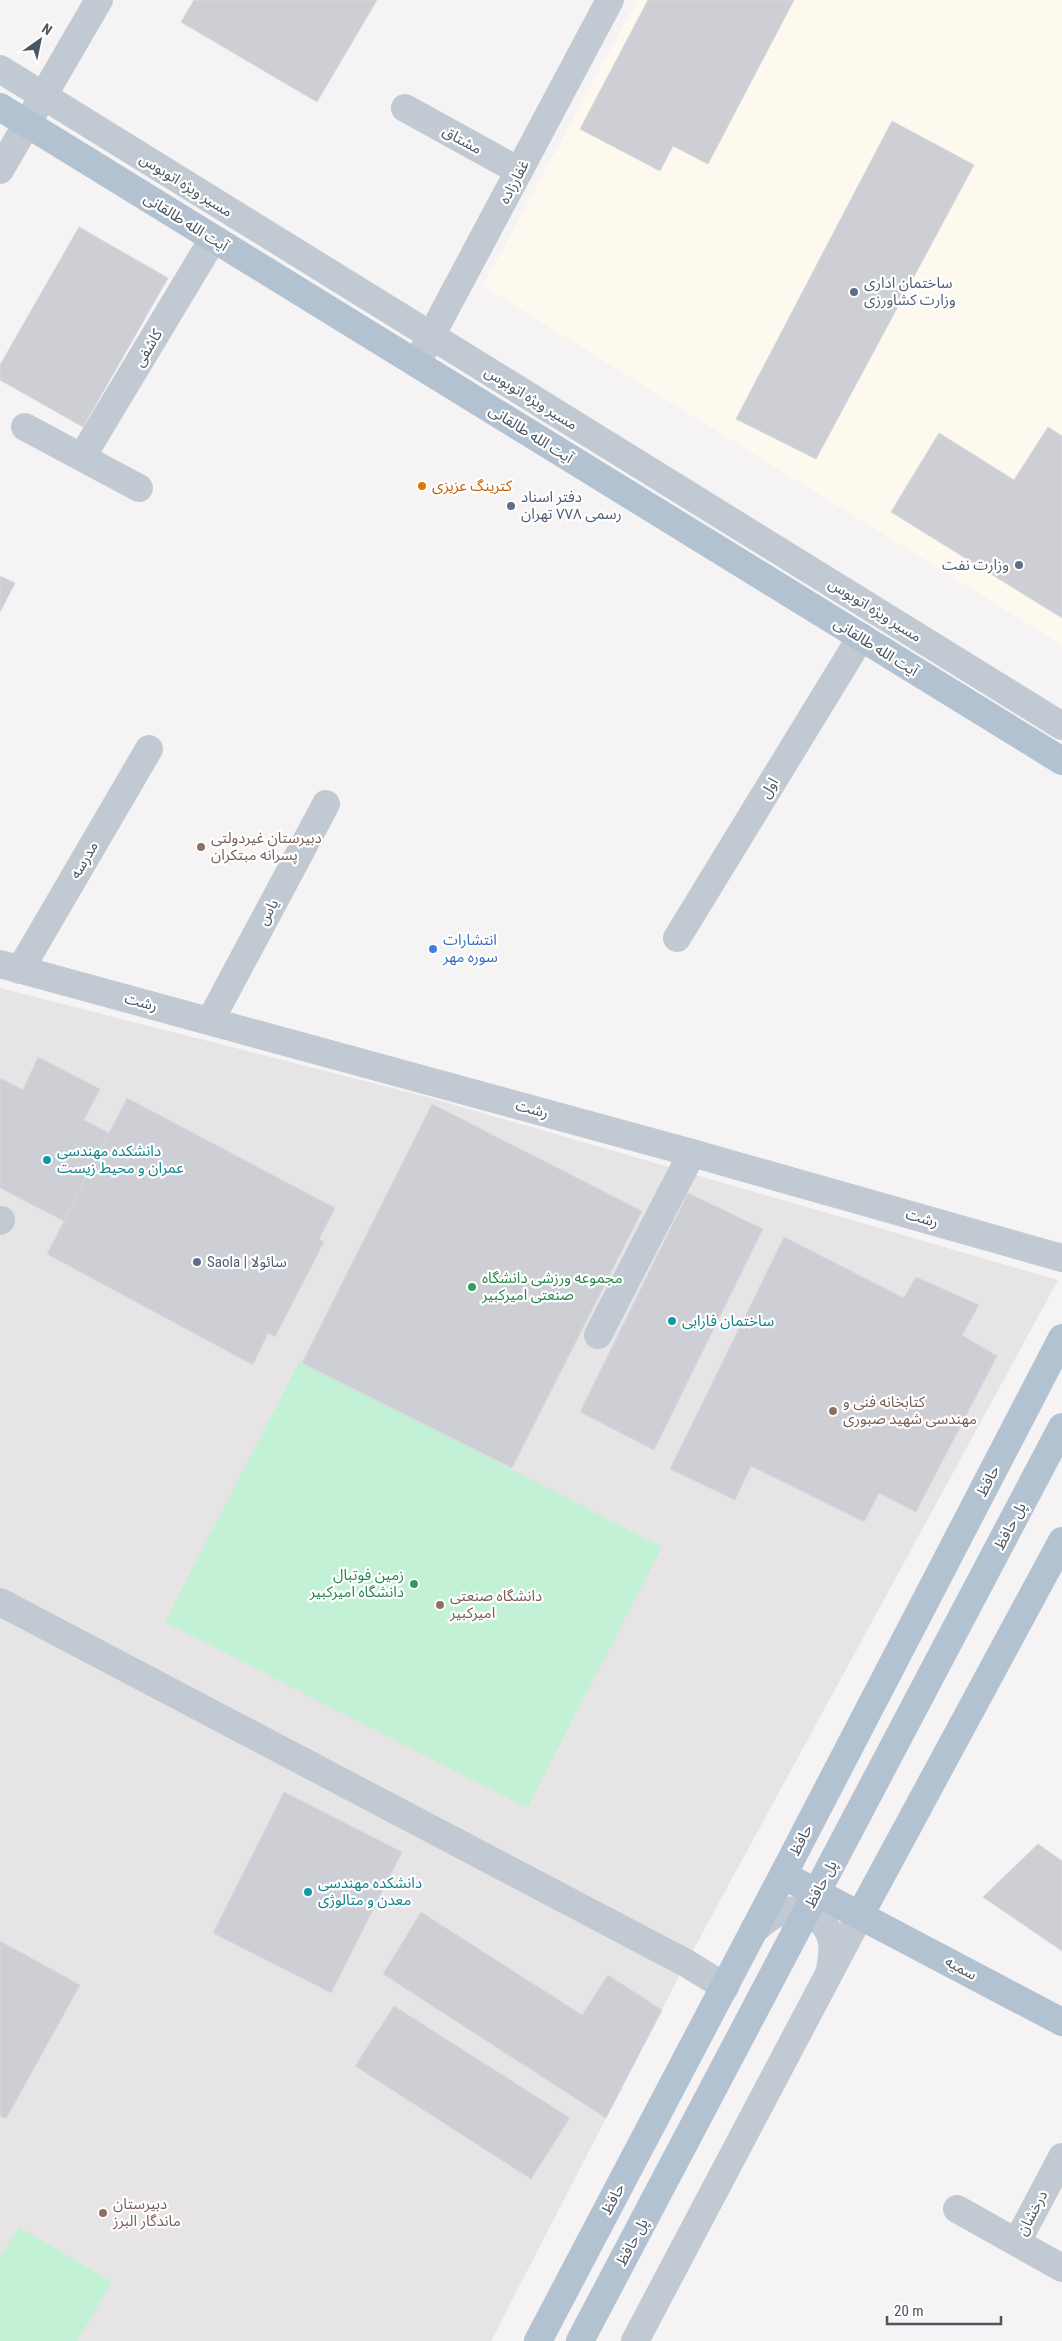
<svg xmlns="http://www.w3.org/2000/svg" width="1062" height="2341" font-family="'Roboto Condensed','Noto Sans Arabic',sans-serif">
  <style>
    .commercial { fill: #fdf9ef }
    .education { fill: #e6e4e5 }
    .green { fill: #c3f1d5 }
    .building { fill: #cdcfd5; stroke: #d7d9de }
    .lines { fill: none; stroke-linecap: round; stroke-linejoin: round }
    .minor { stroke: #c1cad2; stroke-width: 28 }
    .major { stroke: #b3c2d1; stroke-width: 28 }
    .major-bridge { stroke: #b3c2d1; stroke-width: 28 }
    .service-dot { fill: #5c6f8a; stroke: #fff; stroke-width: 2 }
    .food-dot { fill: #e8710a; stroke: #fff; stroke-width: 2 }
    .education-dot { fill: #8d6e63; stroke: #fff; stroke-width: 2 }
    .shop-dot { fill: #3f7fe0; stroke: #fff; stroke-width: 2 }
    .culture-dot { fill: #0f9aa8; stroke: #fff; stroke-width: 2 }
    .leisure-dot { fill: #2e9e5b; stroke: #fff; stroke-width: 2 }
    .labels { text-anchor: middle; stroke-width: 4.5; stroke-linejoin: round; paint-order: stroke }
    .street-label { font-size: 15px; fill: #4a5661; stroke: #fff }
    .service-label { font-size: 15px; fill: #4e5e75; stroke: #fff; text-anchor: start }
    .food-label { font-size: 15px; fill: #c56008; stroke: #fff; text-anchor: start }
    .education-label { font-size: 15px; fill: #785e54; stroke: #fff; text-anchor: start }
    .shop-label { font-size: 15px; fill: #366cbe; stroke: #fff; text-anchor: start }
    .culture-label { font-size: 15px; fill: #0d838f; stroke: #fff; text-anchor: start }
    .leisure-label { font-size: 15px; fill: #27864d; stroke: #fff; text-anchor: start }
  </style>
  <rect width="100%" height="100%" fill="#f5f3f3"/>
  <polygon class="commercial" points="637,0 1062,0 1062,645 483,286"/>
  <polygon class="education" points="0,988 431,1098 1058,1280 686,1963 491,2341 0,2341"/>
  <g class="green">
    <polygon points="300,1360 662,1547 527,1808 165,1622"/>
    <polygon points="19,2227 112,2282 77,2341 0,2341 0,2258"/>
  </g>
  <g class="building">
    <polygon points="194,0 377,0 317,102 181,22"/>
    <polygon points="648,0 794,0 708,164 673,146 660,171 580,129"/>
    <polygon points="892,121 974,165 816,459 736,419"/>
    <polygon points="79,227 168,278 83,427 0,380 0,365"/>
    <polygon points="1048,427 1062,436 1062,618 891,512 939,433 1014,480"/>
    <polygon points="0,576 15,583 0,612"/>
    <polygon points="38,1057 100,1089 84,1120 109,1133 64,1221 0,1188 0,1078 23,1090"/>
    <polygon points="127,1098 335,1208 319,1239 324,1242 275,1337 268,1333 253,1365 47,1254"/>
    <polygon points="432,1104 642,1211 512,1468 302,1363"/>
    <polygon points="688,1193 763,1229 654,1450 580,1412"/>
    <polygon points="784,1237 904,1298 916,1277 979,1305 962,1335 997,1356 916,1512 879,1493 864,1522 751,1466 735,1500 670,1469"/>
    <polygon points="284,1792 402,1852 331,1993 213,1933"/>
    <polygon points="1038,1844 1062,1861 1062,1951 983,1897"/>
    <polygon points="421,1912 582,2015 608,1975 662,2010 606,2118 383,1974"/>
    <polygon points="0,1941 80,1985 6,2119 0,2116"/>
    <polygon points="394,2006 570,2118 531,2179 355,2066"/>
  </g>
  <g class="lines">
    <g class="minor">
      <polyline points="0,69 1062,726"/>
      <polyline points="405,108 519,171"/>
      <polyline points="0,170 99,0"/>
      <polyline points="423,351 610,0"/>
      <polyline points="25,427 139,488"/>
      <polyline points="82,457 213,239"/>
      <polyline points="677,938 861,637"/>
      <polyline points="0,964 692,1153 1062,1258"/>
      <polyline points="20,970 149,749"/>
      <polyline points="210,1021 326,804"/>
      <polyline points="0,1221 1,1220"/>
      <polyline points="598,1335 692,1153"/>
      <polyline points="0,1602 686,1963 725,1987"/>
      <path d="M754,1930C761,1924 768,1918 776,1914C797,1905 825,1915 831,1938C834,1948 832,1959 830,1969"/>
      <polyline points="957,2209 1062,2268"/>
      <polyline points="1017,2242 1062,2157"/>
      <polyline points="635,2341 860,1915"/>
    </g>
    <g class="major">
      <polyline points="0,107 1062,761"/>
      <polyline points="783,1875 1062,2022"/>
      <polyline points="860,1915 1062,1541"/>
      <polyline points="538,2341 783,1875 1062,1338"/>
    </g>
    <polyline class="major-bridge" points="580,2341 1062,1427"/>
  </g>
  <g class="service-dot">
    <circle cx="854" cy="292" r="5"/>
    <circle cx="511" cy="506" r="5"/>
    <circle cx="1019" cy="565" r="5"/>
    <circle cx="197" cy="1262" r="5"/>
  </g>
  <circle class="food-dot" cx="422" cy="486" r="5"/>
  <g class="education-dot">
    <circle cx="201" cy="847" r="5"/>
    <circle cx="833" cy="1411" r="5"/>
    <circle cx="440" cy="1605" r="5"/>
    <circle cx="103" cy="2213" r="5"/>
  </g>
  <circle class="shop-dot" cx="433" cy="949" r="5"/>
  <g class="culture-dot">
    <circle cx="47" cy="1160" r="5"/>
    <circle cx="672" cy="1321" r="5"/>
    <circle cx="308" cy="1892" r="5"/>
  </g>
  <g class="leisure-dot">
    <circle cx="472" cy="1287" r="5"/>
    <circle cx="414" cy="1584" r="5"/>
  </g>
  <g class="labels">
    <g class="street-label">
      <text transform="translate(462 140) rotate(29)" y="5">مشتاق</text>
      <text transform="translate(514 182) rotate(-62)" y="5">غفارزاده</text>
      <text transform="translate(186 185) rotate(32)" y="5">مسیر ویژه اتوبوس</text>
      <text transform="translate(186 222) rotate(32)" y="5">آیت الله طالقانی</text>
      <text transform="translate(148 348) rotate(-59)" y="5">کاشفی</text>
      <text transform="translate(531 398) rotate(32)" y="5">مسیر ویژه اتوبوس</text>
      <text transform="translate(531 434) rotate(32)" y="5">آیت الله طالقانی</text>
      <text transform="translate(875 610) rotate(32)" y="5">مسیر ویژه اتوبوس</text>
      <text transform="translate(876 647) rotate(32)" y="5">آیت الله طالقانی</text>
      <text transform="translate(769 788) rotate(-59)" y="5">اول</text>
      <text transform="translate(84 860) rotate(-60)" y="5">مدرسه</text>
      <text transform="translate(268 912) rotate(-62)" y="5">یاس</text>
      <text transform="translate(141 1002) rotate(15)" y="5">رشت</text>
      <text transform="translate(532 1109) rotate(15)" y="5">رشت</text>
      <text transform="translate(922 1218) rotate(16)" y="5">رشت</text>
      <text transform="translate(988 1481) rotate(-63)" y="5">حافظ</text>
      <text transform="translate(1010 1526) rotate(-62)" y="5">پل حافظ</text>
      <text transform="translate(801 1840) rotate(-63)" y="5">حافظ</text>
      <text transform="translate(821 1884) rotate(-62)" y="5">پل حافظ</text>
      <text transform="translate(961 1968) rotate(28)" y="5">سمیه</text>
      <text transform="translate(613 2199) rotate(-62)" y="5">حافظ</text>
      <text transform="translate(1032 2213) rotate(-62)" y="5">درخشان</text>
      <text transform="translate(632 2242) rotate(-62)" y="5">پل حافظ</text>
    </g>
    <g class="service-label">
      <text x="864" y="288">ساختمان اداری<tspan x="864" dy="17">وزارت کشاورزی</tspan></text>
      <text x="521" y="502">دفتر اسناد<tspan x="521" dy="17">رسمی ۷۷۸ تهران</tspan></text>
      <text x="1009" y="570" text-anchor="end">وزارت نفت</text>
      <text x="207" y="1267">Saola | سائولا</text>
    </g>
    <g class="food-label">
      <text x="432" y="491">کترینگ عزیزی</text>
    </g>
    <g class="education-label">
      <text x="211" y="843">دبیرستان غیردولتی<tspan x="211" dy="17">پسرانه مبتکران</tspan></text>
      <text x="843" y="1407">کتابخانه فنی و<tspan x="843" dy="17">مهندسی شهید صبوری</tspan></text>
      <text x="450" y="1601">دانشگاه صنعتی<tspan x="450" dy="17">امیرکبیر</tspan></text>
      <text x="113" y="2209">دبیرستان<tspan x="113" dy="17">ماندگار البرز</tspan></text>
    </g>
    <g class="shop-label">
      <text x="443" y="945">انتشارات<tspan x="443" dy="17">سوره مهر</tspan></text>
    </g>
    <g class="culture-label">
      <text x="57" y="1156">دانشکده مهندسی<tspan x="57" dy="17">عمران و محیط زیست</tspan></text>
      <text x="682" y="1326">ساختمان فارابی</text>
      <text x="318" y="1888">دانشکده مهندسی<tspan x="318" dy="17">معدن و متالوژی</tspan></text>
    </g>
    <g class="leisure-label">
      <text x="482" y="1283">مجموعه ورزشی دانشگاه<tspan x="482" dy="17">صنعتی امیرکبیر</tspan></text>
      <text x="404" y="1580" text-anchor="end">زمین فوتبال<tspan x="404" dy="17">دانشگاه امیرکبیر</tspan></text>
    </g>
  </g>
  <g transform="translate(40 40) rotate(33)" stroke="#ffffff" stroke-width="4" paint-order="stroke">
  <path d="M0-4L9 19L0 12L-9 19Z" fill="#4a5661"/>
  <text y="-8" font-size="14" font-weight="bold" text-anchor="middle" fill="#4a5661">N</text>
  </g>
  <path d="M887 2316v8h114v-8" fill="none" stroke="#4a5661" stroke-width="2.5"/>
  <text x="894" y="2316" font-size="15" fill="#4a5661" stroke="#ffffff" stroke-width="4" paint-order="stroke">20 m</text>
</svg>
